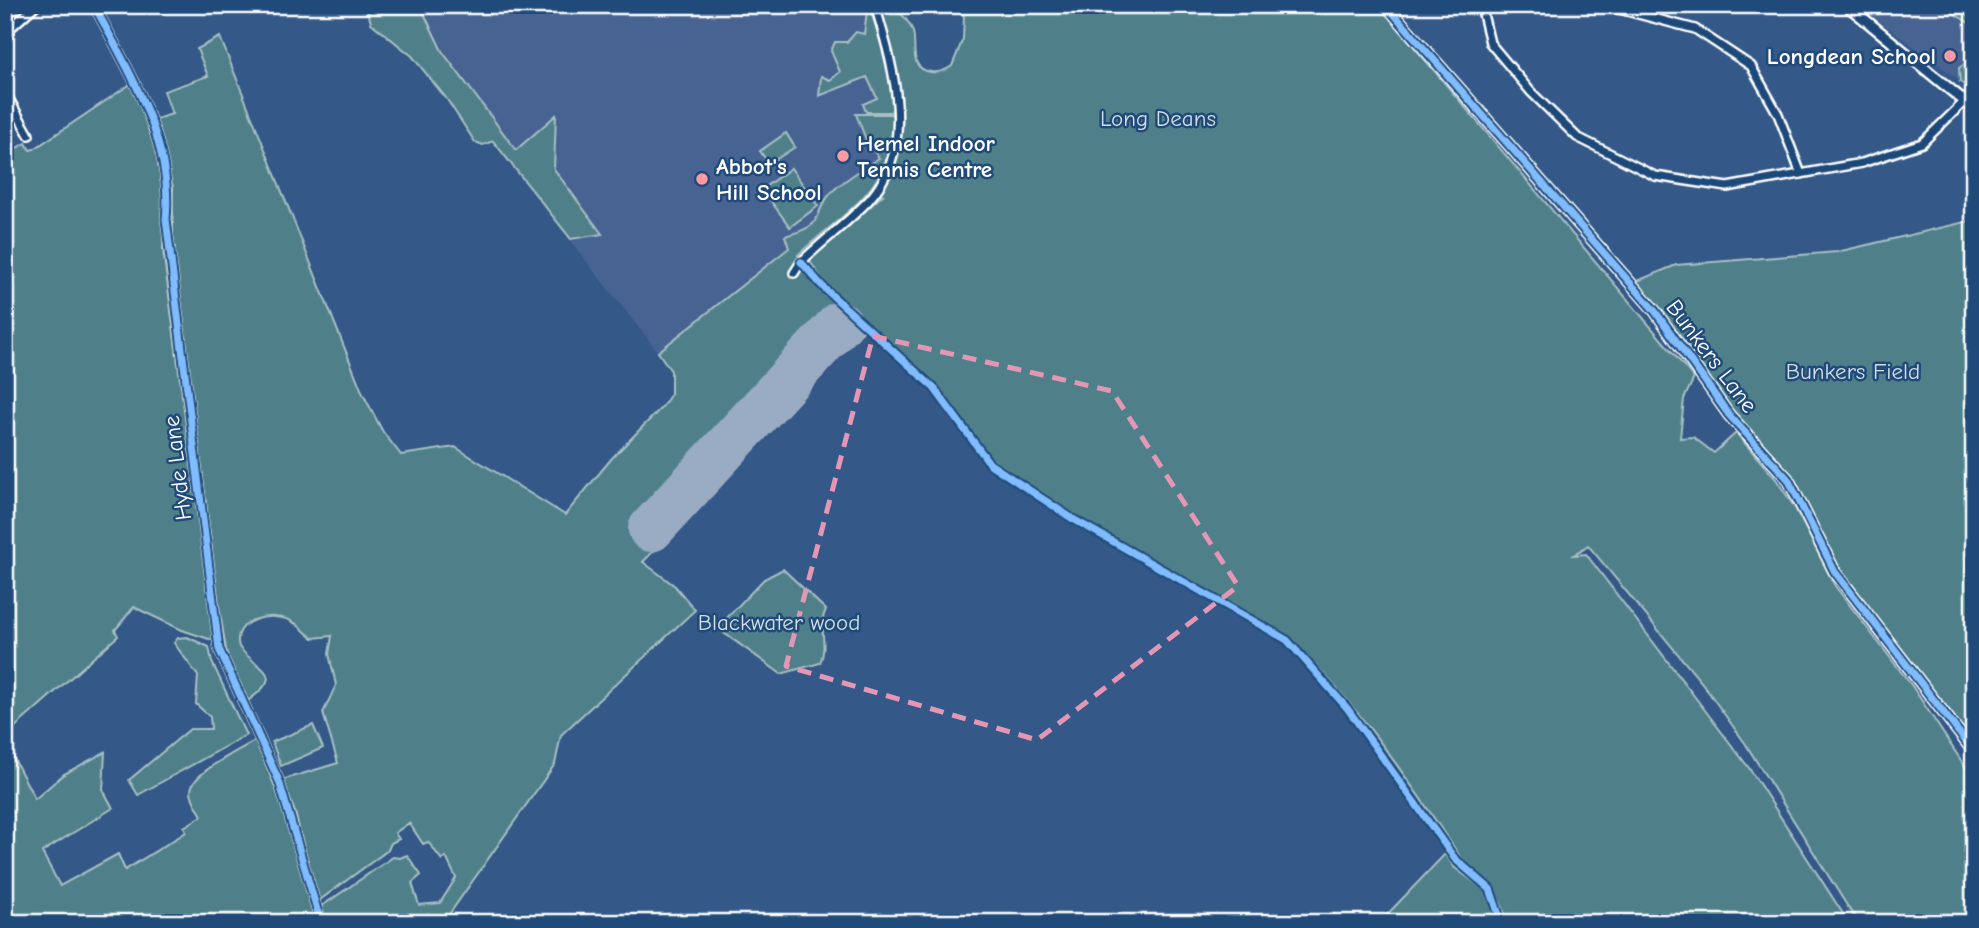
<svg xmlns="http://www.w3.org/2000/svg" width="1979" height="928" font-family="'Comic Neue',sans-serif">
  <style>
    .built { fill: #476492 }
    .green { fill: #50808a; stroke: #a8c0c4; stroke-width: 2 }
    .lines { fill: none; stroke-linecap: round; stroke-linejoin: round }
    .runway { stroke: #9aacc3; stroke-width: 46 }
    .minor-casing { stroke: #fff; stroke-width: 12 }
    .tertiary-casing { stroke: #fff; stroke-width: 14 }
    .minor { stroke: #1f4a7a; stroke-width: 7 }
    .tertiary { stroke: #1f4a7a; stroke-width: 9 }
    .cycleway-casing { stroke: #1f4a7a; stroke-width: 11 }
    .cycleway { stroke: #80bcff; stroke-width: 7 }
    .marked { fill: none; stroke: #e497b5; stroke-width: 5; stroke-dasharray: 14 9; stroke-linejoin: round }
    .poi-dot { fill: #ff9aa2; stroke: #1f4a7a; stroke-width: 2.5 }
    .labels { text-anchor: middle; stroke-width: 5; stroke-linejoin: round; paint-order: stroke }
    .poi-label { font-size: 23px; font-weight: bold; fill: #fff; stroke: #1f4a7a; text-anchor: start }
    .park-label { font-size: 23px; fill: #d3dfe2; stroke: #1f4a7a }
    .street-label { font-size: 23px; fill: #fff; stroke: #1f4a7a }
  </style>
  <rect width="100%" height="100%" fill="#345887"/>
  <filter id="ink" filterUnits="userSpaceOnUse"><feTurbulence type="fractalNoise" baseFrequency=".0143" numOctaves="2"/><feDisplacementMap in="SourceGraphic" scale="14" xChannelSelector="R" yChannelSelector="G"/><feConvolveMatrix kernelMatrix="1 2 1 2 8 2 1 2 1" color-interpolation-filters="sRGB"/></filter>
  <g filter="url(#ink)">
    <g class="built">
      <polygon points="405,5 872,5 896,104 890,161 863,200 798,255 791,247 658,352 504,157 414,24"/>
      <polygon points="1862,5 1974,5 1974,91 1879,21"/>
    </g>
    <g class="green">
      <polygon points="366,5 420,5 442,51 516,150 556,115 554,169 602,234 571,239 493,141 483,145 475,142 446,98 412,56 371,23"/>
      <path d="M863,5H869C875,24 901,99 891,112H866L863,104L877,98L867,77L819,96L821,76L830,80L840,72L831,51L835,42H847L856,32L864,34L867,11Z"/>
      <path d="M879,5H893C900,13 910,21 913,32C917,46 908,69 931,72C939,73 946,70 952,66L963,39L964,16L952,5H1373L1388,16L1694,378L1684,399L1680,438L1693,437L1714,453L1736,433L1776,479L1795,508L1835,586L1912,686L1974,780V923H1858L1745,743L1702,683L1588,545L1574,555L1586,554L1749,768L1849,923H1507C1500,886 1478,883 1459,855C1406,777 1354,697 1283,634L1051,502L1006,471L987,455L930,382L828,288L809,260L884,194L875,200L873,196C884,180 888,165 892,145C906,89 896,59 879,5Z"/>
      <polygon points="1974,5 1974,26 1942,6 1943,5"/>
      <path d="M220,37L363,394L383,432L401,455L455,447L565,515L612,458L662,407L671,394V371L658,352L789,248L785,236C828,224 809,220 830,194C842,180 864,169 879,158L867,142L856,114H891L894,118C891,192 847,209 798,255L826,294L865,329L643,562L675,586L695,610L561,735L555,764L443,923H324L319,908L393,857L400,858L407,855L421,875L412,883L419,905L440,903L456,878L446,857L442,860L428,842L423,844L409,823L395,833L399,839L391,843L388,850L317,902L295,812L282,780L338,763L323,713L336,685L329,654L332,636L313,638C305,633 300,625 291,621C272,611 231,619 239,647C259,672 289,672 245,703L228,662L220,613L181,311L173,236V187L153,120L172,114L164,91L208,76L197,49Z"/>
      <polygon points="1966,63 1974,66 1974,91 1960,82 1959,68"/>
      <polygon points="132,83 160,162 165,185 163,250 214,638 212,640 182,630 134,607 115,630 118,636 5,736 5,154 26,143 30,150 34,149"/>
      <polygon points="786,133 795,147 769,164 760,151"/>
      <polygon points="791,168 818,206 790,227 762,189"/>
      <polygon points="1974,220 1974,752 1835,572 1788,479 1726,408 1635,282 1676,265 1837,252"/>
      <path d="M783,569L826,610C817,624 829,644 820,663L781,674L717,628L764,579Z"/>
      <polygon points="187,637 209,647 212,662 246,735 138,795 129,780 190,729 211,729 210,717 196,704 198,676 174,643 178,638"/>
      <polygon points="313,725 323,748 281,766 272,742"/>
      <path d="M256,740L288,819L318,923H5V742L35,799L64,774L105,752L103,790L113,808L42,852L60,886L118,854L125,870L186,832L184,827L202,816C198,808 191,800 191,790C192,773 241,749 256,740Z"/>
      <polygon points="1445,854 1455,868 1488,892 1499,923 1379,923"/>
    </g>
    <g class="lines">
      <polyline class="runway" points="651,529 840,324"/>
      <g class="minor-casing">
        <g id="minor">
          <path d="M94,5C128,70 174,142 166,219L219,649L279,781L321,923"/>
          <polyline points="1486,5 1483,14 1490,43 1531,92 1577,137 1655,176 1727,187 1862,163 1922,143 1964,102"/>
          <polyline points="1604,5 1695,29 1751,66 1778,114 1801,174"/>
          <polyline points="5,33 36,5"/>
          <polyline points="5,92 29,135"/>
          <path d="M794,273L801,262C823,241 848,222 869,200C918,145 893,67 875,5"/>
        </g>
      </g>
      <g class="tertiary-casing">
        <g id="tertiary">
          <polyline points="1386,5 1655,311 1729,415 1788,479 1835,572 1974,752"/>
          <polyline points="1847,5 1974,109"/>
        </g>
      </g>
      <use href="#minor" class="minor"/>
      <use href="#tertiary" class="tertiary"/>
      <g class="cycleway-casing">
        <g id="cycleway">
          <path d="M94,5C128,70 174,142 166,219L219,649L279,781L321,923"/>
          <polyline points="1386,5 1655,311 1729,415 1788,479 1835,572 1974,752"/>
          <polyline points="801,262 824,288 934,388 990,464 1073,519 1287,640 1347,708 1455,859 1490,889 1502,923"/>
        </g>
      </g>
      <use href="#cycleway" class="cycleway"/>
    </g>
  </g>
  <path class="marked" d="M873,336L1112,391L1238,586L1037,740L786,666Z"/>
  <g class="poi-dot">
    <circle cx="1950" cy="56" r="7"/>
    <circle cx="843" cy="156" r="7"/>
    <circle cx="702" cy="179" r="7"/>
  </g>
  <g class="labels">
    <g class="poi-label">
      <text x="1936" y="64" text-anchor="end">Longdean School</text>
      <text x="857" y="151">Hemel Indoor<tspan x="857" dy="26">Tennis Centre</tspan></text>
      <text x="716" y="174">Abbot's<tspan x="716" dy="26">Hill School</tspan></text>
    </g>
    <g class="park-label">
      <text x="1158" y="126">Long Deans</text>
      <text x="1853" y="379">Bunkers Field</text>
      <text x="779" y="630">Blackwater wood</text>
    </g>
    <g class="street-label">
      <text transform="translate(1712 356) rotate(53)" y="8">Bunkers Lane</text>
      <text transform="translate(177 468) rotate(-97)" y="8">Hyde Lane</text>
    </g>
  </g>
  <rect width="1979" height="928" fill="none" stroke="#1f4a7a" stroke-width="28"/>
  <rect x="14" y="14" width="1951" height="900" fill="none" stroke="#fff" stroke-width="2.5" filter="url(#ink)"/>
</svg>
